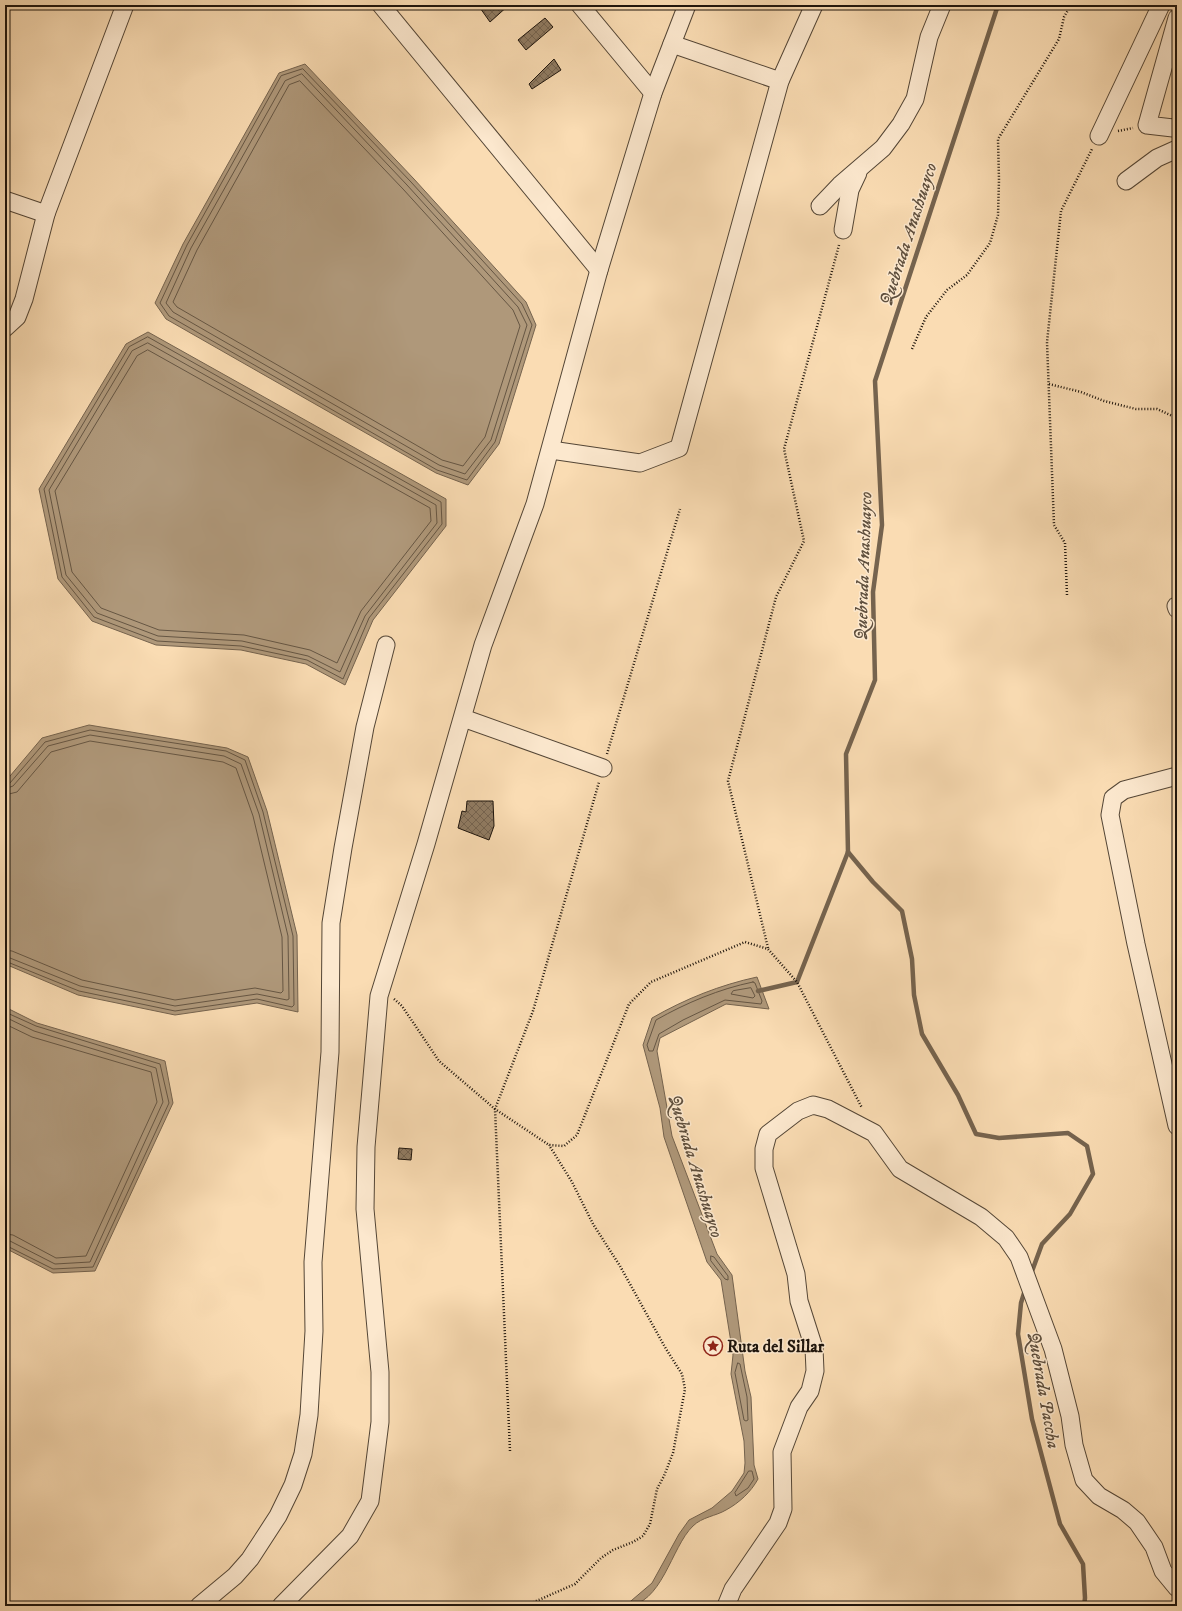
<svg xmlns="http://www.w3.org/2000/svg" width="1182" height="1611" font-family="'IM FELL DW Pica',serif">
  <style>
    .water { fill: #af987a; stroke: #75634e }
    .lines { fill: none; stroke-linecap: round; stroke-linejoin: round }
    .shore { stroke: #665643; stroke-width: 1 }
    .stream { stroke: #75634e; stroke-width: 4.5 }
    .building { fill: url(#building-cross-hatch); stroke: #1d140c }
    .minor-casing { stroke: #544636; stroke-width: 19 }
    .path { stroke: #1d140c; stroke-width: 2.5; stroke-dasharray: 1 2; stroke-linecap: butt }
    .minor { stroke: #fce8ce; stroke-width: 17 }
    .labels { text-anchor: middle; stroke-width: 3; stroke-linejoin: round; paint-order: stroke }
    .poi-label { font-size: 17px; font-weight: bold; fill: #1d140c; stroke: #fce8ce; text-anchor: start }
    .water-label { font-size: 18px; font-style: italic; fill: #5f4f3d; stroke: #fce8ce }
  </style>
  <defs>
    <pattern id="building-cross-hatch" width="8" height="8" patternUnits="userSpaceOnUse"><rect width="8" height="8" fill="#907c63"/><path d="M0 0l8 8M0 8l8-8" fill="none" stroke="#756450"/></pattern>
  </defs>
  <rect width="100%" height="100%" fill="#fadcb3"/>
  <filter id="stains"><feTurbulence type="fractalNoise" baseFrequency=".005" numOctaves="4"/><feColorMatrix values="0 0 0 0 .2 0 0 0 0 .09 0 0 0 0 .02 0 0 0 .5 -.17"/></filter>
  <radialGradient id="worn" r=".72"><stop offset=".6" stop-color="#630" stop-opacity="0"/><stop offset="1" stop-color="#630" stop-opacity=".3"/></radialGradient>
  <g class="water">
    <polygon points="305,64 414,179 526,302 536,325 499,444 468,485 436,473 166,319 155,303 183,244 279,73"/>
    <polygon points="148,332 446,499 446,526 373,620 345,685 306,664 241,650 156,645 92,621 58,579 39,489 126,344"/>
    <polygon points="89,725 227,748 248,757 267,811 297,935 298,1012 257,1003 175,1015 78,995 5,964 5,782 42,738"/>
    <path d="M757,977L769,1009L726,1004L660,1038L657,1051L672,1136L717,1254L732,1275L745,1371L751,1397L754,1465L758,1479C751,1492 739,1503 726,1510C716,1516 702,1517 693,1526C671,1547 662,1606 625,1606L652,1583L679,1534L689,1520L712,1508L732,1491L744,1473L745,1463L744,1441L731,1374L733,1355L721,1280L707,1262L664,1137L660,1108L643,1045L652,1018C685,999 720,985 757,977Z"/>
    <polygon points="5,1007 37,1023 165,1061 173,1103 95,1271 53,1273 5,1248"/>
  </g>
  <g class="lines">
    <g class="shore">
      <polygon points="303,69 411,182 522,304 532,325 495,442 467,480 437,470 169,316 160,303 187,245 281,76"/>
      <polygon points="302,74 407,185 518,307 527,325 491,440 465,474 439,465 173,312 166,303 191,248 285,81"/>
      <polygon points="300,81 403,189 513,310 520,326 485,437 463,466 442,460 177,307 173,302 197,250 289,85"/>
      <polygon points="148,337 441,502 442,524 369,618 343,679 307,660 241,646 157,641 94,617 62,577 44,489 129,347"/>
      <polygon points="148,343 436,505 437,523 365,616 340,672 308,656 242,641 158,636 97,613 66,575 49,490 132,351"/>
      <polygon points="148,350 430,508 431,521 361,611 337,663 310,650 244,635 159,630 101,608 72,572 55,491 137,356"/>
      <polyline points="5,784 10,783 45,742 90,730 226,751 245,760 263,812 293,936 294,1005 292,1007 257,999 175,1011 79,991 5,961"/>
      <polyline points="5,789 13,786 48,746 90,735 224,756 241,764 259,814 288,936 289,999 287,1000 257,994 175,1006 80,986 5,956"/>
      <polyline points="5,795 17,792 51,752 90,741 223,762 236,768 253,816 282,937 283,991 281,993 255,988 175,1000 82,980 12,951 5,950"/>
      <path d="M753,982L755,983L762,1001L761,1004L725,1000L683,1020L659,1034L653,1051H649L647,1045L656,1020C686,1003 719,989 753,982Z"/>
      <polygon points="751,988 755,996 753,998 731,994 733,991"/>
      <polyline points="5,1012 36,1026 160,1064 169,1103 93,1267 53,1269 5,1245"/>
      <polyline points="5,1017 34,1031 156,1068 163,1102 90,1262 55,1264 10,1241 5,1240"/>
      <polyline points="5,1024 32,1037 151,1072 157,1102 86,1256 56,1258 13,1235 5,1234"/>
      <polygon points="711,1256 714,1257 728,1276 728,1280 725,1279 711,1261"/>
      <polygon points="738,1363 740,1364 747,1397 748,1420 746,1421 744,1420 735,1373"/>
      <polygon points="749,1471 752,1471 754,1479 748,1488 736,1496 735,1493"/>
    </g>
    <g class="stream">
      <polyline points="848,852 873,882 902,911 912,959 914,995 922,1034 958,1095 976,1134 999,1138 1068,1133 1087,1146 1093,1174 1070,1214 1042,1244 1031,1274"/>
      <polyline points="758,991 797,982 848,852 846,754 875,680 873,592 882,525 875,381 998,5"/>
      <polyline points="1025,1290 1021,1303 1018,1334 1032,1419 1060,1524 1083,1564 1085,1598 1084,1606"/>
    </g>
  </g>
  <g class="building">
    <polygon points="478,5 509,5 490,22"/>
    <polygon points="545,18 553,27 526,50 518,40"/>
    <polygon points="554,59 561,70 532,89 529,84"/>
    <polygon points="467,801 493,801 494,826 489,840 458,828 462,811 466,812"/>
    <polygon points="399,1148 412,1149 411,1160 398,1159"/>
  </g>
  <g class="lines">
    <g class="minor-casing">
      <g id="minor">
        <polyline points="381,5 599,270"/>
        <polyline points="580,5 653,93"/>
        <polyline points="1177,18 1147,125 1173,128 1177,126"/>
        <polyline points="672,44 780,81"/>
        <polyline points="1099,136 1161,5"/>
        <polyline points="1126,181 1157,158 1177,149"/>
        <polyline points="5,200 46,214"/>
        <polyline points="820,206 840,185 883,148 901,124 915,99 929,37 942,5"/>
        <polyline points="843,230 850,190 858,173"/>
        <polyline points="5,328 17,317 24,299 46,214 125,5"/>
        <polyline points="551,450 640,463 679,448 780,81 814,5"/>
        <polyline points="1176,606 1177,609"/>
        <polyline points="463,718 603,768"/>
        <polyline points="1177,776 1124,790 1113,798 1110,815 1136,944 1177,1126"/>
        <polyline points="199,1606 235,1576 250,1559 278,1516 293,1485 303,1454 309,1415 314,1331 313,1262 330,1052 331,923 343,848 365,727 386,645"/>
        <polyline points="281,1606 350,1536 370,1501 380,1422 380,1372 365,1209 366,1147 379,996 426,844 483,645 535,504 599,270 653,93 687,5"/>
        <polyline points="726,1606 733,1589 778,1523 783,1509 782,1452 799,1407 810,1391 815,1371 814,1348 799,1301 796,1274 764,1168 764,1149 768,1134 798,1111 813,1105 828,1109 874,1133 900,1169 981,1217 1006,1238 1019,1257 1053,1349 1070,1416 1074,1445 1084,1480 1099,1496 1123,1510 1137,1522 1154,1547 1163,1571 1177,1588"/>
      </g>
    </g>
    <g class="path">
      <polyline points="1118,131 1133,128"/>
      <polyline points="912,349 926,317 947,290 967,275 990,243 998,215 999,180 998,139 1059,39 1064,17 1071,5"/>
      <polyline points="1049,384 1081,392 1104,401 1136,409 1157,409 1177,418"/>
      <polyline points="1067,595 1065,543 1054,525 1047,342 1061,211 1092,149"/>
      <polyline points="607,754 680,509"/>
      <polyline points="768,948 728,781 776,597 804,541 784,449 839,245"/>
      <polyline points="394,999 402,1006 439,1061 495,1109 549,1145 564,1146 577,1135 629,1004 651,982 745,942 768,949 797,982 862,1108"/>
      <polyline points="510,1451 495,1109 533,1011 599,782"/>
      <polyline points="525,1606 575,1584 601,1558 613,1550 633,1542 643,1536 650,1524 657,1489 664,1476 673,1453 685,1389 682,1374 666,1349 620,1266 593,1224 572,1182 549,1145"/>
    </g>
    <use href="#minor" class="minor"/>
  </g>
  <defs>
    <g id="sight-ring" transform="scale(1)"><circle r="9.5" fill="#fce8ce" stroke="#8f2418" stroke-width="1.5"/><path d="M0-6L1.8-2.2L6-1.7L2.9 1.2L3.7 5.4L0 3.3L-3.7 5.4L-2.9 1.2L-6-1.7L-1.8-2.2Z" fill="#8f2418"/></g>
  </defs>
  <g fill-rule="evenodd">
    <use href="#sight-ring" x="713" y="1346"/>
  </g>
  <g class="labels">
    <g class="poi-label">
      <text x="727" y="1352">Ruta del Sillar</text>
    </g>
    <g class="water-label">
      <text transform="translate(908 234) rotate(-72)" y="6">Quebrada Anashuayco</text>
      <text transform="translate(863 566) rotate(-88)" y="6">Quebrada Anashuayco</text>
      <text transform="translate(696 1166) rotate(73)" y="6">Quebrada Anashuayco</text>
      <text transform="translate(1044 1390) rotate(80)" y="6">Quebrada Paccha</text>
    </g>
  </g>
  <rect width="1182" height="1611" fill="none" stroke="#fadcb3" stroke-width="20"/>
  <rect x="6" y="6" width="1170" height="1599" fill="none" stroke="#1d140c" stroke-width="2"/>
  <rect x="10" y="10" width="1162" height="1591" fill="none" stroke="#1d140c"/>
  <rect width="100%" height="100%" filter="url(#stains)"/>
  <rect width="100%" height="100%" fill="url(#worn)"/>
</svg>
